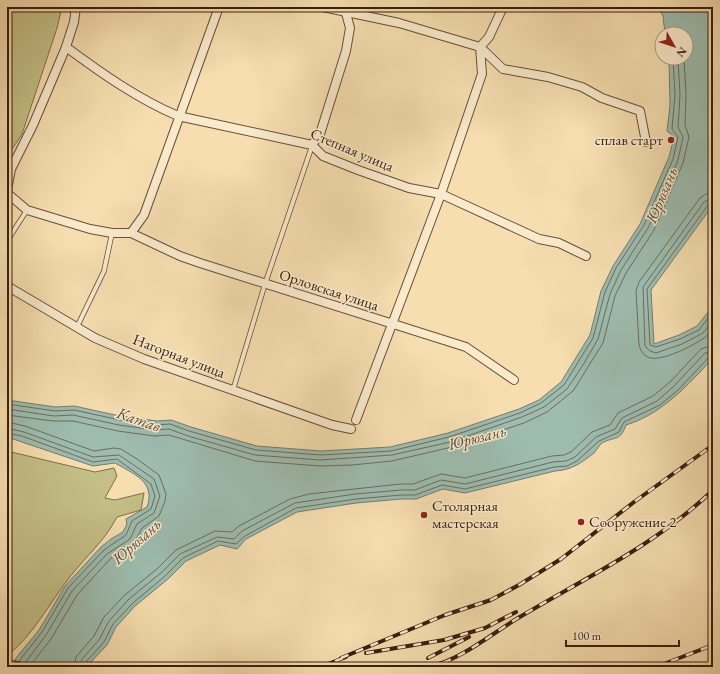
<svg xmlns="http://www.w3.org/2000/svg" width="720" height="674" font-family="'EB Garamond',serif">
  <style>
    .green { fill: #c4bf86; stroke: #7f6e4a }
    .water { fill: #9dbcaf; stroke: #757c6e }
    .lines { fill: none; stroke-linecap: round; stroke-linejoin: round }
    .shore { stroke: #6c6c5e; stroke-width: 1 }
    .service-casing { stroke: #694d36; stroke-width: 5.5 }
    .minor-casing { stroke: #694d36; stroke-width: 10 }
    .service { stroke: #f9eacc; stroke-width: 4 }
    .minor { stroke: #f9eacc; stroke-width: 8 }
    .rail-casing { stroke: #3a1d0d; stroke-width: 4 }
    .rail { stroke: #f9eacc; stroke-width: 2.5; stroke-dasharray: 8; stroke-linecap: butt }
    .poi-dot { fill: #8f2418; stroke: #f9eacc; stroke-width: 1.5 }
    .labels { text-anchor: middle; stroke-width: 3; stroke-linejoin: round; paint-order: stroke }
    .poi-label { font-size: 15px; fill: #3a1d0d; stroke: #f9eacc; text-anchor: start }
    .street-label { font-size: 15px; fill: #3a1d0d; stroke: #f9eacc }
    .water-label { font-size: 16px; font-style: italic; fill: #584d3e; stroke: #f9eacc }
  </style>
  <rect width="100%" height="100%" fill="#f6deb0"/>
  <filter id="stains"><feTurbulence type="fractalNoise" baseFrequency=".005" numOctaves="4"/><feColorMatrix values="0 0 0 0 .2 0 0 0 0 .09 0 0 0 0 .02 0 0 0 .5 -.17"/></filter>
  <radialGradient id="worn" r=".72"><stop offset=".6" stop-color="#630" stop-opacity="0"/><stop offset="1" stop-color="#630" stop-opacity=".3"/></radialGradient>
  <g class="green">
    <polygon points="7,7 62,7 57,28 22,134 7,157"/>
    <path d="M7,451L95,472L114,468L117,476L105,498L115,500L144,493L141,510L117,517C104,542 86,556 69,578C49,604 34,634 8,655Z"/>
  </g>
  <path class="water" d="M658,7H713V205L651,290L654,344L679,335L697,326L713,306V358C688,385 662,414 626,425C620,442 615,436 602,443C599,445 597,450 594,453C581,463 572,470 555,471L465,493L443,489L416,499H401L356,503L297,512L246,539L237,549L220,545L186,561L168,579L135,606L116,627L107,645L89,664V667H12L16,658L39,630L65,586L101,547L111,539L123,532L127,524L126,519L147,507C156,482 134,474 115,463L93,466L7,437V400L55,407L74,406L120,416L157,421L171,420L191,427L257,446L321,451L390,447L448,433L519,409L539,400L561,382L590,335L601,291L613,266L640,224L669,157L674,137L667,131L670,106L669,58H686V34H665L663,16Z"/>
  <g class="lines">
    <g class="shore">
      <path d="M713,192L706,194L700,198L639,282L636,291L639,345C641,352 645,357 651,358C665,361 705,341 713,330"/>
      <polyline points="713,198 704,202 643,287 645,346 650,351 656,353 682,344 703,333 713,320"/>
      <polyline points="713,204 708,205 647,289 650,345 656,347 680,339 699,330 713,312"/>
      <polyline points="7,404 55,411 74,410 120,420 156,425 170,424 189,431 256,450 321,455 391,451 449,437 520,413 541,403 564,385 593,338 605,292 616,268 644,225 673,159 678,137 672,129 675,95 673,58"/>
      <polyline points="7,409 54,416 73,415 119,425 155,430 169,429 188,436 255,455 320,460 392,455 450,442 522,417 544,407 567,389 583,365 598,339 610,294 621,270 648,228 663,197 678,160 683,137 678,127 680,95 678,58"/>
      <polyline points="7,415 53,421 73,421 118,431 154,436 169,435 255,461 320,466 352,465 392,461 452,447 524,423 547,412 573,391 603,343 615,296 626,273 654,230 683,163 689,137 685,125 686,95 684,58"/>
      <polyline points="7,422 25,426 94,451 114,448 121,449 137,459 159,475 166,494 165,501 159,516 142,528 134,543 111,558 77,595 51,639 29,667"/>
      <polyline points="7,428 24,432 93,457 119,455 154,479 160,496 154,513 137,524 130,539 107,554 72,591 46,635 22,667"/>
      <polyline points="7,433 22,436 93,462 117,459 151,484 155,496 151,509 132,521 126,535 104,550 68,588 42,632 20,660 16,667"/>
      <polyline points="74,667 76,657 94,636 104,617 125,595 158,568 176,550 215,531 232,532 239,526 290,499 309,494 400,484 413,484 441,474 465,478 552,456 564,455 571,452 592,432 610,425 618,413 653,396 670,382 701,349 713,345"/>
      <polyline points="80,667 82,659 99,640 109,621 129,599 162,572 180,554 217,537 234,539 242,531 295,503 355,494 401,490 415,490 441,480 465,484 553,462 566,461 575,457 596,437 615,429 622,418 657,401 674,386 705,353 713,351"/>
      <polyline points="85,667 86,662 104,642 113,624 133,603 165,576 183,558 218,541 236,544 245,536 296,508 356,499 401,495 415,495 442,485 465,489 554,467 567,466 577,461 599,441 619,432 624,422 660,405 678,390 709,357 713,356"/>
    </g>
    <g class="service-casing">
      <g id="service">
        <polyline points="7,241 27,210"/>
        <polyline points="77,327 104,271 112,233"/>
        <polyline points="233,390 265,284 312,146"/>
      </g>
    </g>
    <g class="minor-casing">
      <g id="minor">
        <polyline points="323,7 399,23 480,47 503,69 548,77 582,87 602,98 640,111 646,142"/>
        <path d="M66,47C101,73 138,99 178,116L312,145L323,156L358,170L409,188L441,194L539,239L559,243L586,256"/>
        <polyline points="312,145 320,134 346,51 350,28 346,13"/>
        <polyline points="7,190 11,169 33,125 66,47 74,22 76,7"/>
        <polyline points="7,193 27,210 90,229 112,233 131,233 144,215 219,7"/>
        <polyline points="131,233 180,256 200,263 466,347 514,380"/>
        <polyline points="7,286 95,338 144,359 332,425 351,429"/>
        <polyline points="356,420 441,194 482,74 480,47 489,37 503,7"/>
      </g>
    </g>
    <use href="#service" class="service"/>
    <use href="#minor" class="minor"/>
    <g class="rail-casing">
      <g id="rail">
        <polyline points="366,653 444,640 485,628 516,612"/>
        <polyline points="341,658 445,615 491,600 519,585 561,559 634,502 713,445"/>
        <polyline points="428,658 469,637"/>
        <polyline points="7,661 36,667"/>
        <polyline points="320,667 346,657"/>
        <path d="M428,667C459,661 490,635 518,618C585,578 656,545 713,490"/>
        <polyline points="656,667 713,645"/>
      </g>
    </g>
    <use href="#rail" class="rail"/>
  </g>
  <g class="poi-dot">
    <circle cx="671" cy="140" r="4"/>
    <circle cx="424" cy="515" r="4"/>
    <circle cx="581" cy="522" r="4"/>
  </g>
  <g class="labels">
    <g class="poi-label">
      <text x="663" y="145" text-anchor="end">сплав старт</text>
      <text x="432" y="511">Столярная<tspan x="432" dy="17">мастерская</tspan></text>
      <text x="589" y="527">Сооружение 2</text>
    </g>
    <g class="street-label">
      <text transform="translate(352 150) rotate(23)" y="5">Степная улица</text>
      <text transform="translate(329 290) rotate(18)" y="5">Орловская улица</text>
      <text transform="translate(179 356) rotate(21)" y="5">Нагорная улица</text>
    </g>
    <g class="water-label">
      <text transform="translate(661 195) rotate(-67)" y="6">Юрюзань</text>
      <text transform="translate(139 419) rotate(19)" y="6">Катав</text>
      <text transform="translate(477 437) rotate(-14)" y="6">Юрюзань</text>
      <text transform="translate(136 541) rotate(-42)" y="6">Юрюзань</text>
    </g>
  </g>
  <rect width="720" height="674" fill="none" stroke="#f6deb0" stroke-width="24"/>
  <rect x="8" y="8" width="704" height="658" fill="none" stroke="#3a1d0d" stroke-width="2"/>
  <rect x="12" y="12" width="696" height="650" fill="none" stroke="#3a1d0d"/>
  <g transform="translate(674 46) rotate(129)"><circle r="19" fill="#f9eacc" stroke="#ad9880"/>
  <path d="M0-3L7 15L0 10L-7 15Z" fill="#8f2418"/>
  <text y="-6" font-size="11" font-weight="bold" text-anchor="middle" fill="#3a1d0d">N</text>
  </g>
  <path d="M566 640v6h113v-6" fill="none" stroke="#3a1d0d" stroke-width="2"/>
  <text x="572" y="640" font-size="12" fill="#3a1d0d" stroke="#f9eacc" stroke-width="3" paint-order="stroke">100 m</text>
  <rect width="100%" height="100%" filter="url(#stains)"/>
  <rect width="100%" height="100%" fill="url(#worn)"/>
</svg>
